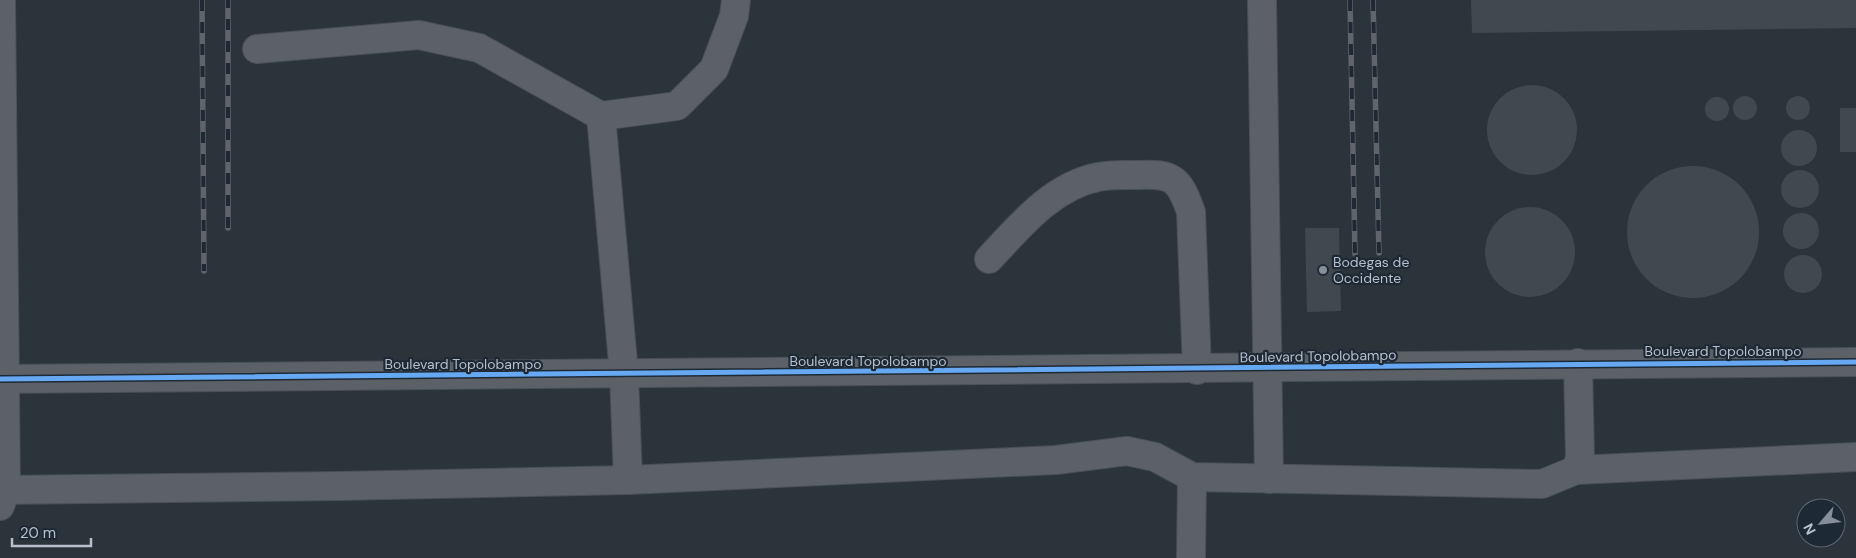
<svg xmlns="http://www.w3.org/2000/svg" width="1856" height="558" font-family="'DM Sans',sans-serif">
  <style>
    .building { fill: #42484f }
    .lines { fill: none; stroke-linecap: round; stroke-linejoin: round }
    .minor-casing { stroke: #494f55; stroke-width: 30 }
    .minor { stroke: #5c6168; stroke-width: 28 }
    .rail-casing { stroke: #60656c; stroke-width: 5.5 }
    .rail { stroke: #1e2936; stroke-width: 4; stroke-dasharray: 11; stroke-linecap: butt }
    .cycleway-casing { stroke: #1e2936; stroke-width: 8 }
    .cycleway { stroke: #66a8f1; stroke-width: 5 }
    .poi-dot { fill: #858e99; stroke: #1e2936; stroke-width: 2 }
    .labels { text-anchor: middle; stroke-width: 4.5; stroke-linejoin: round; paint-order: stroke }
    .poi-label { font-size: 14px; fill: #b6bfcb; stroke: #1e2936; text-anchor: start }
    .street-label { font-size: 14px; fill: #b6bfcb; stroke: #1e2936 }
  </style>
  <rect width="100%" height="100%" fill="#2b333b"/>
  <g class="building">
    <polygon points="1471,0 1856,0 1856,28 1472,33"/>
    <circle cx="1532" cy="130" r="45"/>
    <circle cx="1798" cy="108" r="12"/>
    <circle cx="1745" cy="108" r="12"/>
    <circle cx="1717" cy="109" r="12"/>
    <rect x="1840" y="108" width="16" height="44"/>
    <circle cx="1799" cy="148" r="18"/>
    <circle cx="1693" cy="232" r="66"/>
    <circle cx="1800" cy="189" r="19"/>
    <circle cx="1530" cy="252" r="45"/>
    <circle cx="1801" cy="231" r="18"/>
    <polygon points="1305,228 1339,228 1341,311 1307,312"/>
    <circle cx="1803" cy="274" r="19"/>
  </g>
  <g class="lines">
    <g class="minor-casing">
      <g id="minor">
        <polyline points="1262,0 1269,479"/>
        <polyline points="257,49 419,35 479,48 601,116 624,374 628,480"/>
        <polyline points="601,116 677,106 714,69 734,16 736,0"/>
        <path d="M989,259C1019,227 1052,186 1098,177C1110,174 1124,175 1136,175C1173,173 1179,178 1191,212L1197,370"/>
        <polyline points="0,379 1856,362"/>
        <polyline points="1576,470 1856,457"/>
        <polyline points="0,490 339,486 628,480 1056,460 1127,451 1155,457 1192,477 1542,484 1576,470 1580,458 1578,363"/>
        <polyline points="0,506 6,490 1,0"/>
        <polyline points="1191,558 1192,477"/>
      </g>
    </g>
    <use href="#minor" class="minor"/>
    <g class="rail-casing">
      <g id="rail">
        <polyline points="202,0 204,271"/>
        <polyline points="1350,0 1355,254"/>
        <polyline points="1373,0 1379,253"/>
        <polyline points="228,228 228,0"/>
      </g>
    </g>
    <use href="#rail" class="rail"/>
    <g class="cycleway-casing">
      <polyline id="cycleway" points="0,379 1856,362"/>
    </g>
    <use href="#cycleway" class="cycleway"/>
  </g>
  <circle class="poi-dot" cx="1323" cy="270" r="5"/>
  <g class="labels">
    <g class="poi-label">
      <text x="1333" y="267">Bodegas de<tspan x="1333" dy="16">Occidente</tspan></text>
    </g>
    <g class="street-label">
      <text x="1723" y="356">Boulevard Topolobampo</text>
      <text transform="translate(1318 356) rotate(-1)" y="5">Boulevard Topolobampo</text>
      <text x="868" y="366">Boulevard Topolobampo</text>
      <text x="463" y="369">Boulevard Topolobampo</text>
    </g>
  </g>
  <g transform="translate(1821 523) rotate(242)"><circle r="24" fill="#1e2936" stroke="#5b6572"/>
  <path d="M0-4L9 19L0 12L-9 19Z" fill="#858e99"/>
  <text y="-8" font-size="14" font-weight="bold" text-anchor="middle" fill="#b6bfcb">N</text>
  </g>
  <path d="M12 538v8h79v-8" fill="none" stroke="#b6bfcb" stroke-width="2.5"/>
  <text x="20" y="538" font-size="15" fill="#b6bfcb" stroke="#1e2936" stroke-width="4" paint-order="stroke">20 m</text>
</svg>
